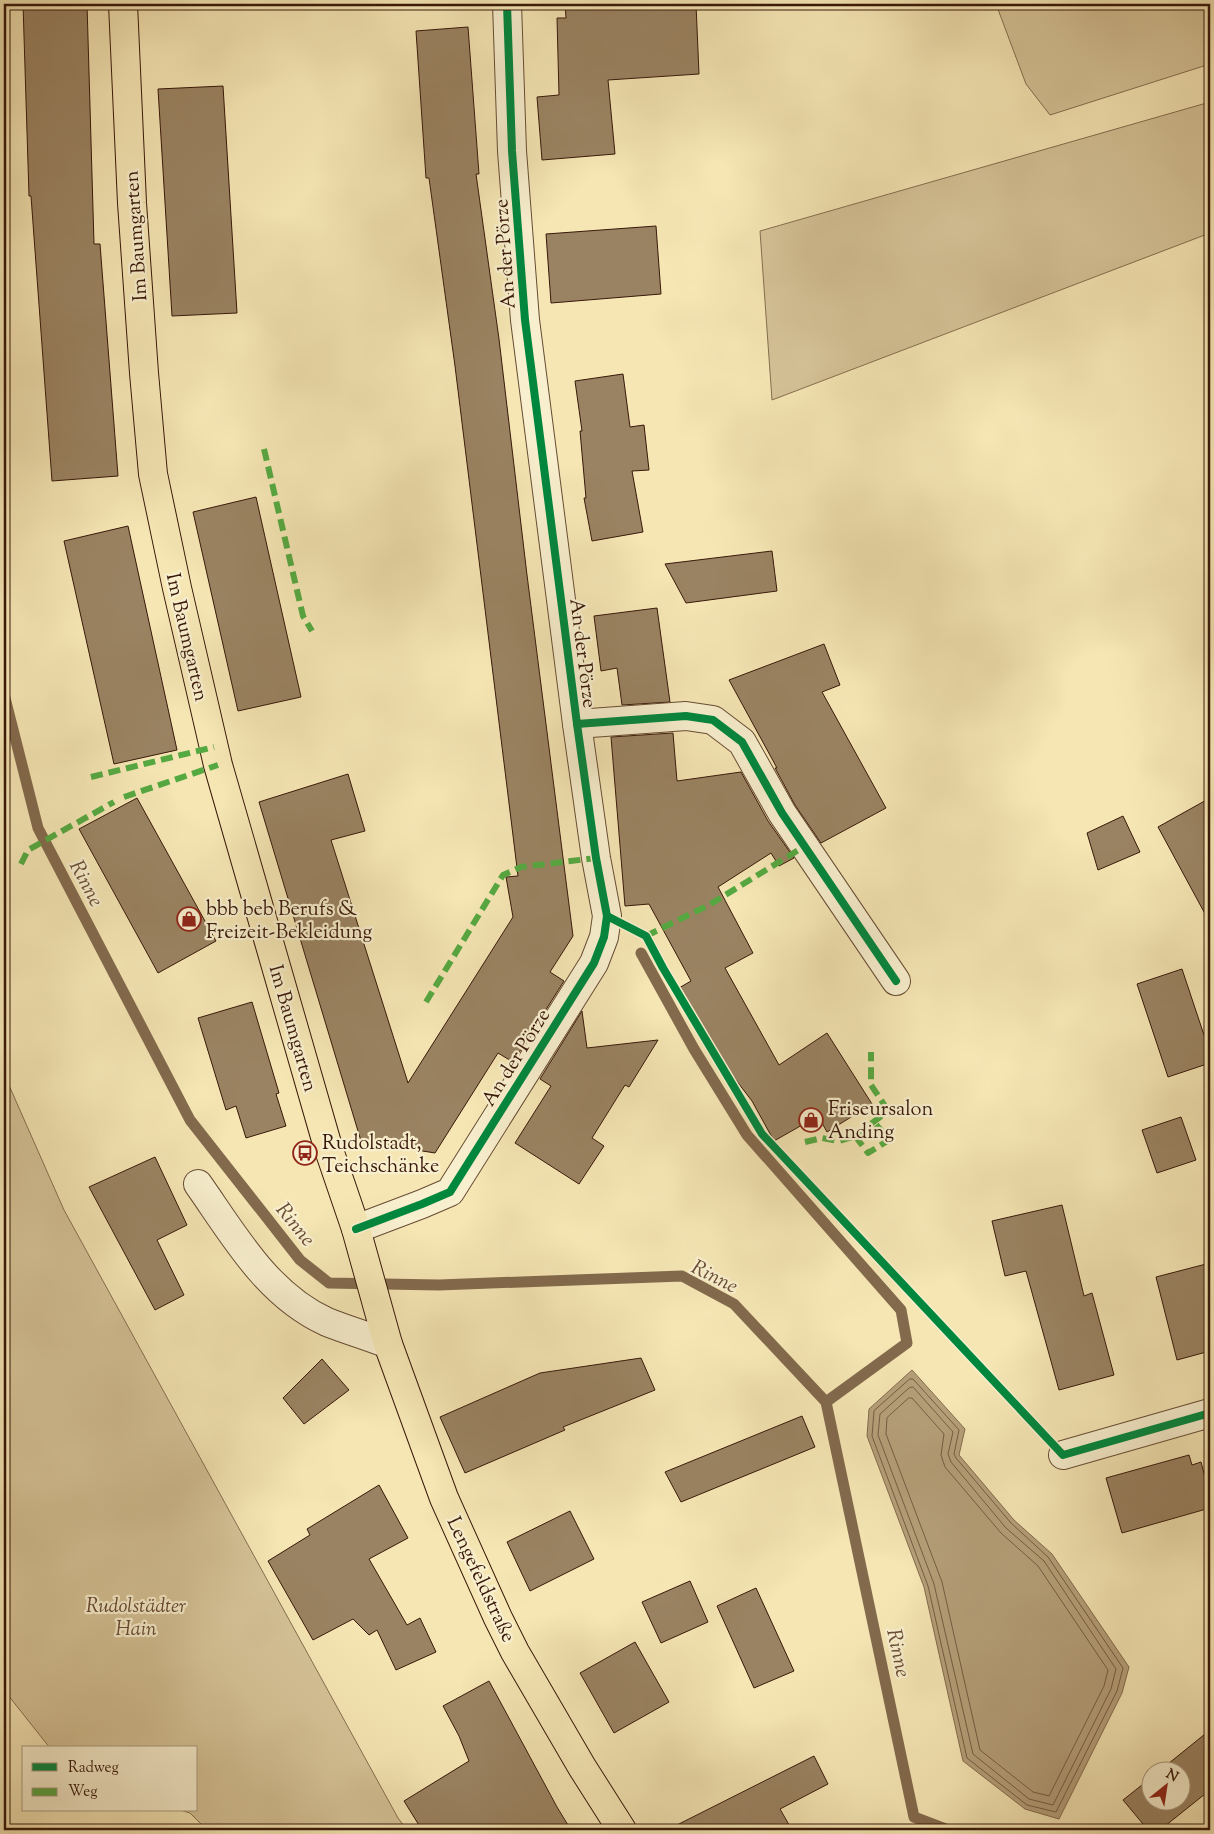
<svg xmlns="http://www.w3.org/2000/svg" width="1214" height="1834" font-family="'Sorts Mill Goudy',serif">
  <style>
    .green { fill: #d5c397; stroke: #866e50 }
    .water { fill: #b5a07a; stroke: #836a4d }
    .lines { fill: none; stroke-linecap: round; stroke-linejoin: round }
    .shore { stroke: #765c42; stroke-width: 1 }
    .stream { stroke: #836a4d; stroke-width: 11 }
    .building { fill: #9a8362; stroke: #381809 }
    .minor-casing { stroke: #674c34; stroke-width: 30 }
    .primary-casing { stroke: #381809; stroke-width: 30 }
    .minor { stroke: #f8efce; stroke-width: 28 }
    .primary { stroke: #f5e6b4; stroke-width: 28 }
    .quiet { stroke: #55a941; stroke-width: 6; stroke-dasharray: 12 6; stroke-linecap: butt }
    .cycleway-casing { stroke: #f8efce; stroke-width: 11 }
    .cycleway { stroke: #00873e; stroke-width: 8 }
    .labels { text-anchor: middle; stroke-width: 4.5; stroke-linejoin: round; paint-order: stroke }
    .street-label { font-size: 20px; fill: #381809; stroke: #f8efce }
    .poi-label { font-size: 20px; fill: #381809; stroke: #f8efce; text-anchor: start }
    .park-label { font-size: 20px; font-style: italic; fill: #674b34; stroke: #f8efce }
    .water-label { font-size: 21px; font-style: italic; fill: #6a4e36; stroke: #f8efce }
  </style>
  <rect width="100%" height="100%" fill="#f5e6b4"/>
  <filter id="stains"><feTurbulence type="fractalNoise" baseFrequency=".004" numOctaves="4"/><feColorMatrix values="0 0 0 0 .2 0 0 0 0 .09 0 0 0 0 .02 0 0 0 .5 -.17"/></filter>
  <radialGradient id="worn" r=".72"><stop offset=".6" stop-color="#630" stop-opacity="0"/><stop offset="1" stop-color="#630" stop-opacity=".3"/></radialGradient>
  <g class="green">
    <polygon points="996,4 1210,4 1210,64 1050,115 1026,84"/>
    <polygon points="1210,102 1210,233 772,400 760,231"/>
    <polygon points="4,1074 64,1210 398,1818 407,1830 207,1830 190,1813 180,1810 196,1810 196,1748 50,1748 4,1690"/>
  </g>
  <polygon class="water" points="912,1370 965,1429 959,1455 1014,1520 1052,1554 1129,1667 1122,1693 1059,1819 1025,1809 963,1761 924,1587 867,1436 869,1409"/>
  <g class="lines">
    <g class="shore">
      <polygon points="910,1379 913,1379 959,1430 954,1454 956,1458 1011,1523 1048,1557 1123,1668 1117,1691 1056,1812 1027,1805 967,1758 928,1586 872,1436 874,1411"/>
      <polygon points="913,1387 953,1432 948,1454 951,1462 1006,1528 1044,1561 1116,1669 1111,1689 1053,1805 1029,1799 973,1754 934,1584 878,1435 880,1414 909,1388"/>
      <polygon points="909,1398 912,1398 944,1434 941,1455 945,1467 1001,1533 1038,1566 1108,1670 1104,1686 1049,1796 1033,1792 980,1750 942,1582 886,1434 887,1418"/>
    </g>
    <g class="stream">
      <polyline points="4,694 38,828 190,1120 300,1260 329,1283 439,1285 682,1276 734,1304 826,1402 914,1817 948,1830"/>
      <polyline points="641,953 694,1049 747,1135 901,1310 907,1343 826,1402"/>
    </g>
  </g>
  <g class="building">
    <polygon points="23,4 87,4 94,244 100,244 118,476 52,481 31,196 29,196"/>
    <polygon points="565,4 696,4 699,74 608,80 615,154 542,160 537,97 559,95 557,18 566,18"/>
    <polygon points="468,27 479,174 476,174 499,339 527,575 573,936 550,972 564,981 513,1062 498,1053 435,1153 361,1141 259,802 348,774 365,831 331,840 408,1083 513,917 506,877 518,876 455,366 429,178 426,178 416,31"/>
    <polygon points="223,86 237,313 172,316 158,89"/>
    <polygon points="656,226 661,294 551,303 546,234"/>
    <polygon points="623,374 630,427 644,425 649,470 632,471 643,532 592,541 584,498 586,498 580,431 582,431 575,381"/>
    <polygon points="256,497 301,697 238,711 193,512"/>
    <polygon points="128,526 177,750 114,764 64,541"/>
    <polygon points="772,551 777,591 686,603 665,564"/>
    <polygon points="657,608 670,702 622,705 617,668 601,671 594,616"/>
    <polygon points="824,644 840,685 822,692 886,808 821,843 795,805 775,768 777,768 729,680"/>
    <polygon points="673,733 677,781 741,772 768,821 794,858 779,866 771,853 718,887 753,953 725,968 779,1065 827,1033 872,1104 827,1132 818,1116 774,1141 752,1101 715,1053 679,988 691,981 649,904 625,906 611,737"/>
    <polygon points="137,798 216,941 158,973 79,829"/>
    <polygon points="1210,798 1210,923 1158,827"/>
    <polygon points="1123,816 1140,852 1098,870 1087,833"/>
    <polygon points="1182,969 1210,1053 1210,1063 1168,1077 1137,984"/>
    <polygon points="252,1002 279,1093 276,1094 286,1126 246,1138 236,1106 226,1110 198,1018"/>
    <polygon points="582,1011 587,1048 658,1040 629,1087 625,1085 592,1138 604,1146 579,1184 515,1143 551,1086 540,1079"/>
    <polygon points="1181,1117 1196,1160 1157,1173 1142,1130"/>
    <polygon points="155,1157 187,1225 157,1240 184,1295 155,1310 89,1187"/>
    <polygon points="1062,1205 1084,1296 1092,1293 1114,1375 1059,1390 1026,1271 1005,1276 992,1221"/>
    <polygon points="1210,1263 1210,1351 1177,1360 1156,1277"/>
    <polygon points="641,1358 655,1390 563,1427 565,1430 465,1473 440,1417 540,1373"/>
    <polygon points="322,1359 349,1390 304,1424 283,1398"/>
    <polygon points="802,1416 815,1447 681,1502 665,1472"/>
    <polygon points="1189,1455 1192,1465 1201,1462 1210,1496 1210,1508 1122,1533 1106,1478"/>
    <polygon points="379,1485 408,1538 369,1559 407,1625 420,1618 436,1652 396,1670 377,1630 369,1635 353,1619 313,1640 268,1561 310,1535 307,1529"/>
    <polygon points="570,1511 594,1559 530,1591 507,1542"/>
    <polygon points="690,1581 708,1622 661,1643 642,1602"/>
    <polygon points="756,1588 794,1671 754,1688 717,1606"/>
    <polygon points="635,1642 669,1702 614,1733 580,1673"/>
    <polygon points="489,1681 557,1807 571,1830 422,1830 404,1801 469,1761 459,1736 443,1706"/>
    <polygon points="1210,1730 1210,1790 1160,1830 1148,1830 1123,1800 1152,1777 1152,1802 1182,1802 1182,1772 1158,1772"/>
    <polygon points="814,1756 828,1784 780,1809 792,1830 667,1830"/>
  </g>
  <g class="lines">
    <g class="minor-casing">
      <g id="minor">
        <polyline points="577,724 686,716 713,720 742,742 782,813 896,981"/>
        <path d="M198,1184C234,1235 267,1295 327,1322C347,1330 368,1336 388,1344"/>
        <polyline points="356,1229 422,1204 450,1192 594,963 604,937 607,916 596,858 577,724 525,320 512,151 507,4"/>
        <polyline points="1063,1455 1210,1413"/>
      </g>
    </g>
    <g class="primary-casing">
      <polyline id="primary" points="123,4 132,203 144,373 153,474 177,588 218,765 328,1147 356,1229 388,1344 444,1498 498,1618 515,1652 582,1767 622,1830"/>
    </g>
    <use href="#minor" class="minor"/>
    <use href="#primary" class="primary"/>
    <g class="quiet">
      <polyline points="264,449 303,616 312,631"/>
      <polyline points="91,777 214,747"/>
      <polyline points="124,797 218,765"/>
      <polyline points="21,864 28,850 114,802"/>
      <polyline points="646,936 709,905 805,846"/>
      <polyline points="426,1002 503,875 521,867 596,858"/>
      <polyline points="855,1136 868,1153 889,1140 874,1122"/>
      <polyline points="805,1142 822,1138 839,1141 855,1136 880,1117 885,1106 871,1085 871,1052"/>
    </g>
    <g class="cycleway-casing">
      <g id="cycleway">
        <polyline points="577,724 686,716 713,720 742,742 782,813 896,981"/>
        <polyline points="607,916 646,936 663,968 762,1134 1063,1455 1210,1413"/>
        <polyline points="356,1229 422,1204 450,1192 594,963 604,937 607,916 596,858 577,724 525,320 512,151 507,4"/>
      </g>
    </g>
    <use href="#cycleway" class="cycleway"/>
  </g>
  <defs>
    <g id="shop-ring" transform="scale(1.25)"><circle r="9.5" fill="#f8efce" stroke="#8f2418" stroke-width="1.5"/><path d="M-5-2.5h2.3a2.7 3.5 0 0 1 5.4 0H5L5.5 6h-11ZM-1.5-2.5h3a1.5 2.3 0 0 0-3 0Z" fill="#8f2418"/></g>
    <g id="bus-ring" transform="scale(1.25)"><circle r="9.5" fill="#f8efce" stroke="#8f2418" stroke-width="1.5"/><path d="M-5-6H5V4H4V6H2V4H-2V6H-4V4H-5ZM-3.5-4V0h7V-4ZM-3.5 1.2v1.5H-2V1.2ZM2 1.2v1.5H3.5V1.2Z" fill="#8f2418"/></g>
  </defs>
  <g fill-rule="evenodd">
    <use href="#shop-ring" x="189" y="919"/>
    <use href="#shop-ring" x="811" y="1120"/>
    <use href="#bus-ring" x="305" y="1153"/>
  </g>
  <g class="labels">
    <g class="street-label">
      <text transform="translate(135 236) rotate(-94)" y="7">Im Baumgarten</text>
      <text transform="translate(504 254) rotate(-94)" y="7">An der Pörze</text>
      <text transform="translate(188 637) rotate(77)" y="7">Im Baumgarten</text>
      <text transform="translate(584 653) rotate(83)" y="7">An der Pörze</text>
      <text transform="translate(294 1028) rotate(74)" y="7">Im Baumgarten</text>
      <text transform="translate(515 1057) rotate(-58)" y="7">An der Pörze</text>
      <text transform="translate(482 1579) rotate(65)" y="7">Lengefeldstraße</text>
    </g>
    <g class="poi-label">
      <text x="206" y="915">bbb beb Berufs &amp;<tspan x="206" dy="23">Freizeit-Bekleidung</tspan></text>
      <text x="828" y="1115">Friseursalon<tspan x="828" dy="23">Anding</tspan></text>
      <text x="322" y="1149">Rudolstadt,<tspan x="322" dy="23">Teichschänke</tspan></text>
    </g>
    <g class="park-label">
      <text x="136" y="1612">Rudolstädter<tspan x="136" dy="23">Hain</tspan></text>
    </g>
    <g class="water-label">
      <text transform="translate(87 883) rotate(62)" y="7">Rinne</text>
      <text transform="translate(296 1224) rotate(51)" y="7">Rinne</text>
      <text transform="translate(715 1276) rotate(27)" y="7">Rinne</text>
      <text transform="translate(899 1653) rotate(78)" y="7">Rinne</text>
    </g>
  </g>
  <rect width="1214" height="1834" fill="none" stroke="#f5e6b4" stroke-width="20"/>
  <rect x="5" y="5" width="1204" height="1824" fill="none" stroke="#381809" stroke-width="2.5"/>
  <rect x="10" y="10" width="1194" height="1814" fill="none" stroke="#381809"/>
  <rect x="22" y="1746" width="175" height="65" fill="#f8efce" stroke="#ab997f"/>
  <rect x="32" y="1763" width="25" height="8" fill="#00873e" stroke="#ab997f"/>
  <text x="68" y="1772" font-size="15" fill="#381809">Radweg</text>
  <rect x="32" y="1788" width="25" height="8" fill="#55a941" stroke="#ab997f"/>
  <text x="68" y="1796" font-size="15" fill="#381809">Weg</text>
  <g transform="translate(1166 1786) rotate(30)"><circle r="24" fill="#f8efce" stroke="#ab997f"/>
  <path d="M0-4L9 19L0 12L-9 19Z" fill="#8f2418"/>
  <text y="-8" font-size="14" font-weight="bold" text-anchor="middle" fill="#381809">N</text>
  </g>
  <rect width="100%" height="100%" filter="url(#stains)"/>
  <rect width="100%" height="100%" fill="url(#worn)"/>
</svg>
